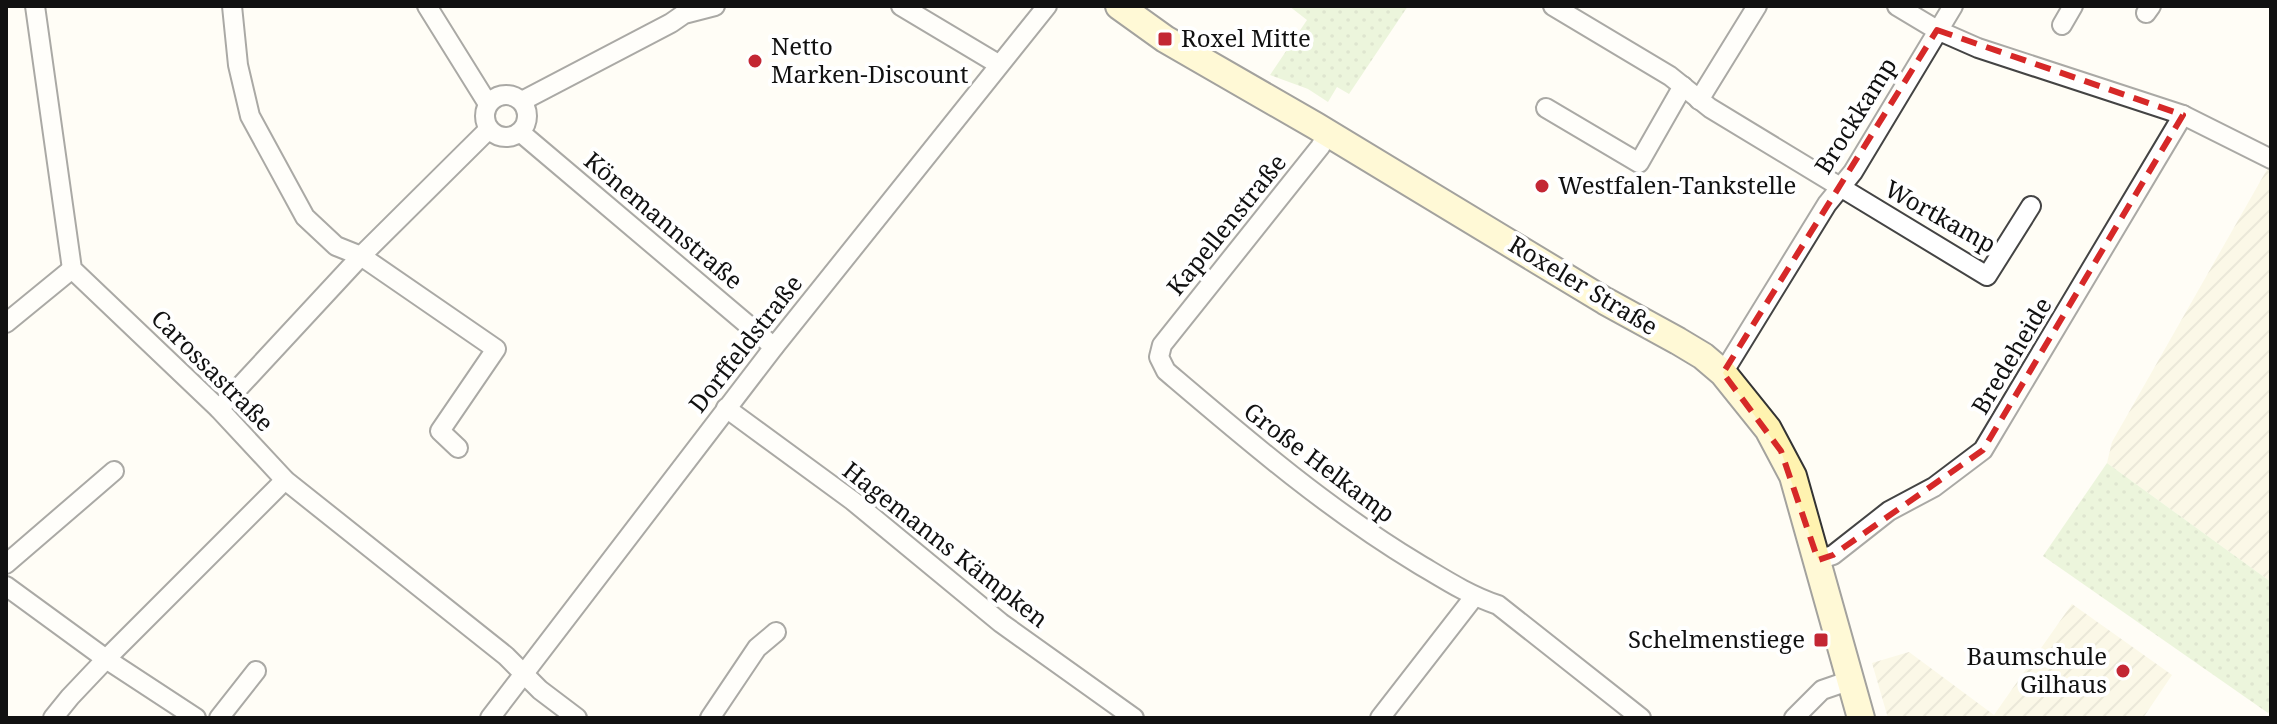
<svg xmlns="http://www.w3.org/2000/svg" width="2277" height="724" font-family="'Noto Serif',serif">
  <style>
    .farmland { fill: url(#farmland-furrows) }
    .grass { fill: url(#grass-dots) }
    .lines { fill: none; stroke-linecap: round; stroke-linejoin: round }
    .street-casing { stroke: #444; stroke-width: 22 }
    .secondary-casing { stroke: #333; stroke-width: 30 }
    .street { stroke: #fff; stroke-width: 18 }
    .secondary { stroke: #fff3b0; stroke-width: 26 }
    .marked { fill: none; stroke: #d62828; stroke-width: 6; stroke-dasharray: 16 10; stroke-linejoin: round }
    .poi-dot { fill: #c32734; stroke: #fff; stroke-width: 3 }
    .labels { text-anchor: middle; stroke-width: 8; stroke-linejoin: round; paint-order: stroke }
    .poi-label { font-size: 24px; fill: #111; stroke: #fff; text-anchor: start }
    .street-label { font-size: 24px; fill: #111; stroke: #fff }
  </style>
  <defs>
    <pattern id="farmland-furrows" width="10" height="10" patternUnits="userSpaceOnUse" patternTransform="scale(2)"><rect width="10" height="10" fill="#f6f2d4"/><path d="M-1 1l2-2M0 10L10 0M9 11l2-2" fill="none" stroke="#d2ceb5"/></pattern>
    <pattern id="grass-dots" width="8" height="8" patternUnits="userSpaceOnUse" patternTransform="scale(2)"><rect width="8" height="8" fill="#d6ebbd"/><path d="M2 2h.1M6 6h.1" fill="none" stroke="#b7c8a1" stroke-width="1.8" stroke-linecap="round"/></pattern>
  </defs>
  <rect width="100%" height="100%" fill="#fffdf5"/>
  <g class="farmland">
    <polygon points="2269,166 2271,167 2271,582 2107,463 2112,442"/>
    <polygon points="2072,604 2172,675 2143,718 1888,718 1872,663 1909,652 1994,715"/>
  </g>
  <g class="grass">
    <polygon points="1289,6 1408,6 1349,94 1337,87 1328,102 1308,89 1270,75 1307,20"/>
    <polygon points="2107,463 2271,582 2271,711 2268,713 2043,556"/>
  </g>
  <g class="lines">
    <g class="street-casing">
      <g id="street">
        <polyline points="35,6 72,269 219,409 285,480 506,656 540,690 577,718"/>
        <polyline points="232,6 238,65 250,116 305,217 336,246 361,256 496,349 440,431 458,448"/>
        <polyline points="427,6 488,104"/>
        <polyline points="901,6 998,64"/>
        <polyline points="1553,6 1670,76 1710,108 1987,276 2031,206"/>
        <polyline points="1897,6 1937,30 1978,48 2183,115 2271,159"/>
        <polyline points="2146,13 2151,6"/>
        <polyline points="2062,25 2073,6"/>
        <circle cx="506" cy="116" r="21"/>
        <polyline points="1699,100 1757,6"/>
        <polyline points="522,101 671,23 684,14 715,6"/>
        <polyline points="1546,108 1639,163 1683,86"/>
        <polyline points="520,132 774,347"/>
        <path d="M1328,134L1320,147L1162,345L1159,357L1166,371C1246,439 1326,508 1417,563C1444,579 1468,595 1498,605L1641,718"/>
        <polyline points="6,323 72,269"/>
        <polyline points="1723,373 1827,204 1853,172 1953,6"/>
        <polyline points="726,408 853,501 1001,623 1134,718"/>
        <polyline points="219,409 361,256 489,129"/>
        <polyline points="1818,560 1833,555 1889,511 1934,487 1983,450 2183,115"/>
        <polyline points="6,564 114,471"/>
        <polyline points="6,586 106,659 196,718"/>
        <polyline points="53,718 70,697 106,659 285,480"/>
        <polyline points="219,718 256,671"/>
        <polyline points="490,718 774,347 1047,6"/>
        <polyline points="710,718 757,648 776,632"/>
        <polyline points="1380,718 1474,597"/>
        <polyline points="1794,718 1822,690 1851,680"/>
      </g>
    </g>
    <g class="secondary-casing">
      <polyline id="secondary" points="1119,6 1165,39 1316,126 1605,301 1678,341 1703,356 1723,373 1768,429 1793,476 1861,718"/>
    </g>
    <use href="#street" class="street"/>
    <use href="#secondary" class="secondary"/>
  </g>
  <path d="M0 0H2277V724H0ZM1937,30L2183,115L1983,450L1833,555L1818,560L1781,451L1723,373Z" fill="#fffdf5" fill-opacity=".55" fill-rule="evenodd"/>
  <path class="marked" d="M1937,30L2183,115L1983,450L1833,555L1818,560L1781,451L1723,373Z"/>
  <g class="poi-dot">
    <rect x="1157" y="31" width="16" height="16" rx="4"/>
    <circle cx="755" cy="61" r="8"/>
    <circle cx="1542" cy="186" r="8"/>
    <rect x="1813" y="632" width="16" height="16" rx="4"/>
    <circle cx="2123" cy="671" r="8"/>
  </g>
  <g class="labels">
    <g class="poi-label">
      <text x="1181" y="47">Roxel Mitte</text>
      <text x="771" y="55">Netto<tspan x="771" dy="28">Marken-Discount</tspan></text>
      <text x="1558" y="194">Westfalen-Tankstelle</text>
      <text x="1805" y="648" text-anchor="end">Schelmenstiege</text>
      <text x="2107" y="665" text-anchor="end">Baumschule<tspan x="2107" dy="28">Gilhaus</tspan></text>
    </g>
    <g class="street-label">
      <text transform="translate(1856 116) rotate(-58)" y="8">Brockkamp</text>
      <text transform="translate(1940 217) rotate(29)" y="8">Wortkamp</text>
      <text transform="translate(663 221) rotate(40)" y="8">Könemannstraße</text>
      <text transform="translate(1227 225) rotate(-51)" y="8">Kapellenstraße</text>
      <text transform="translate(1583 286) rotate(31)" y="8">Roxeler Straße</text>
      <text transform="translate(746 344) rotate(-52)" y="8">Dorffeldstraße</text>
      <text transform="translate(2012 356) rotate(-59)" y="8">Bredeheide</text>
      <text transform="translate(212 371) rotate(45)" y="8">Carossastraße</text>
      <text transform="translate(1319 463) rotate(37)" y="8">Große Helkamp</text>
      <text transform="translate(945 545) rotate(38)" y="8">Hagemanns Kämpken</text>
    </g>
  </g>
  <rect width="2277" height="724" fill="none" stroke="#111111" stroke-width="16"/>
</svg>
